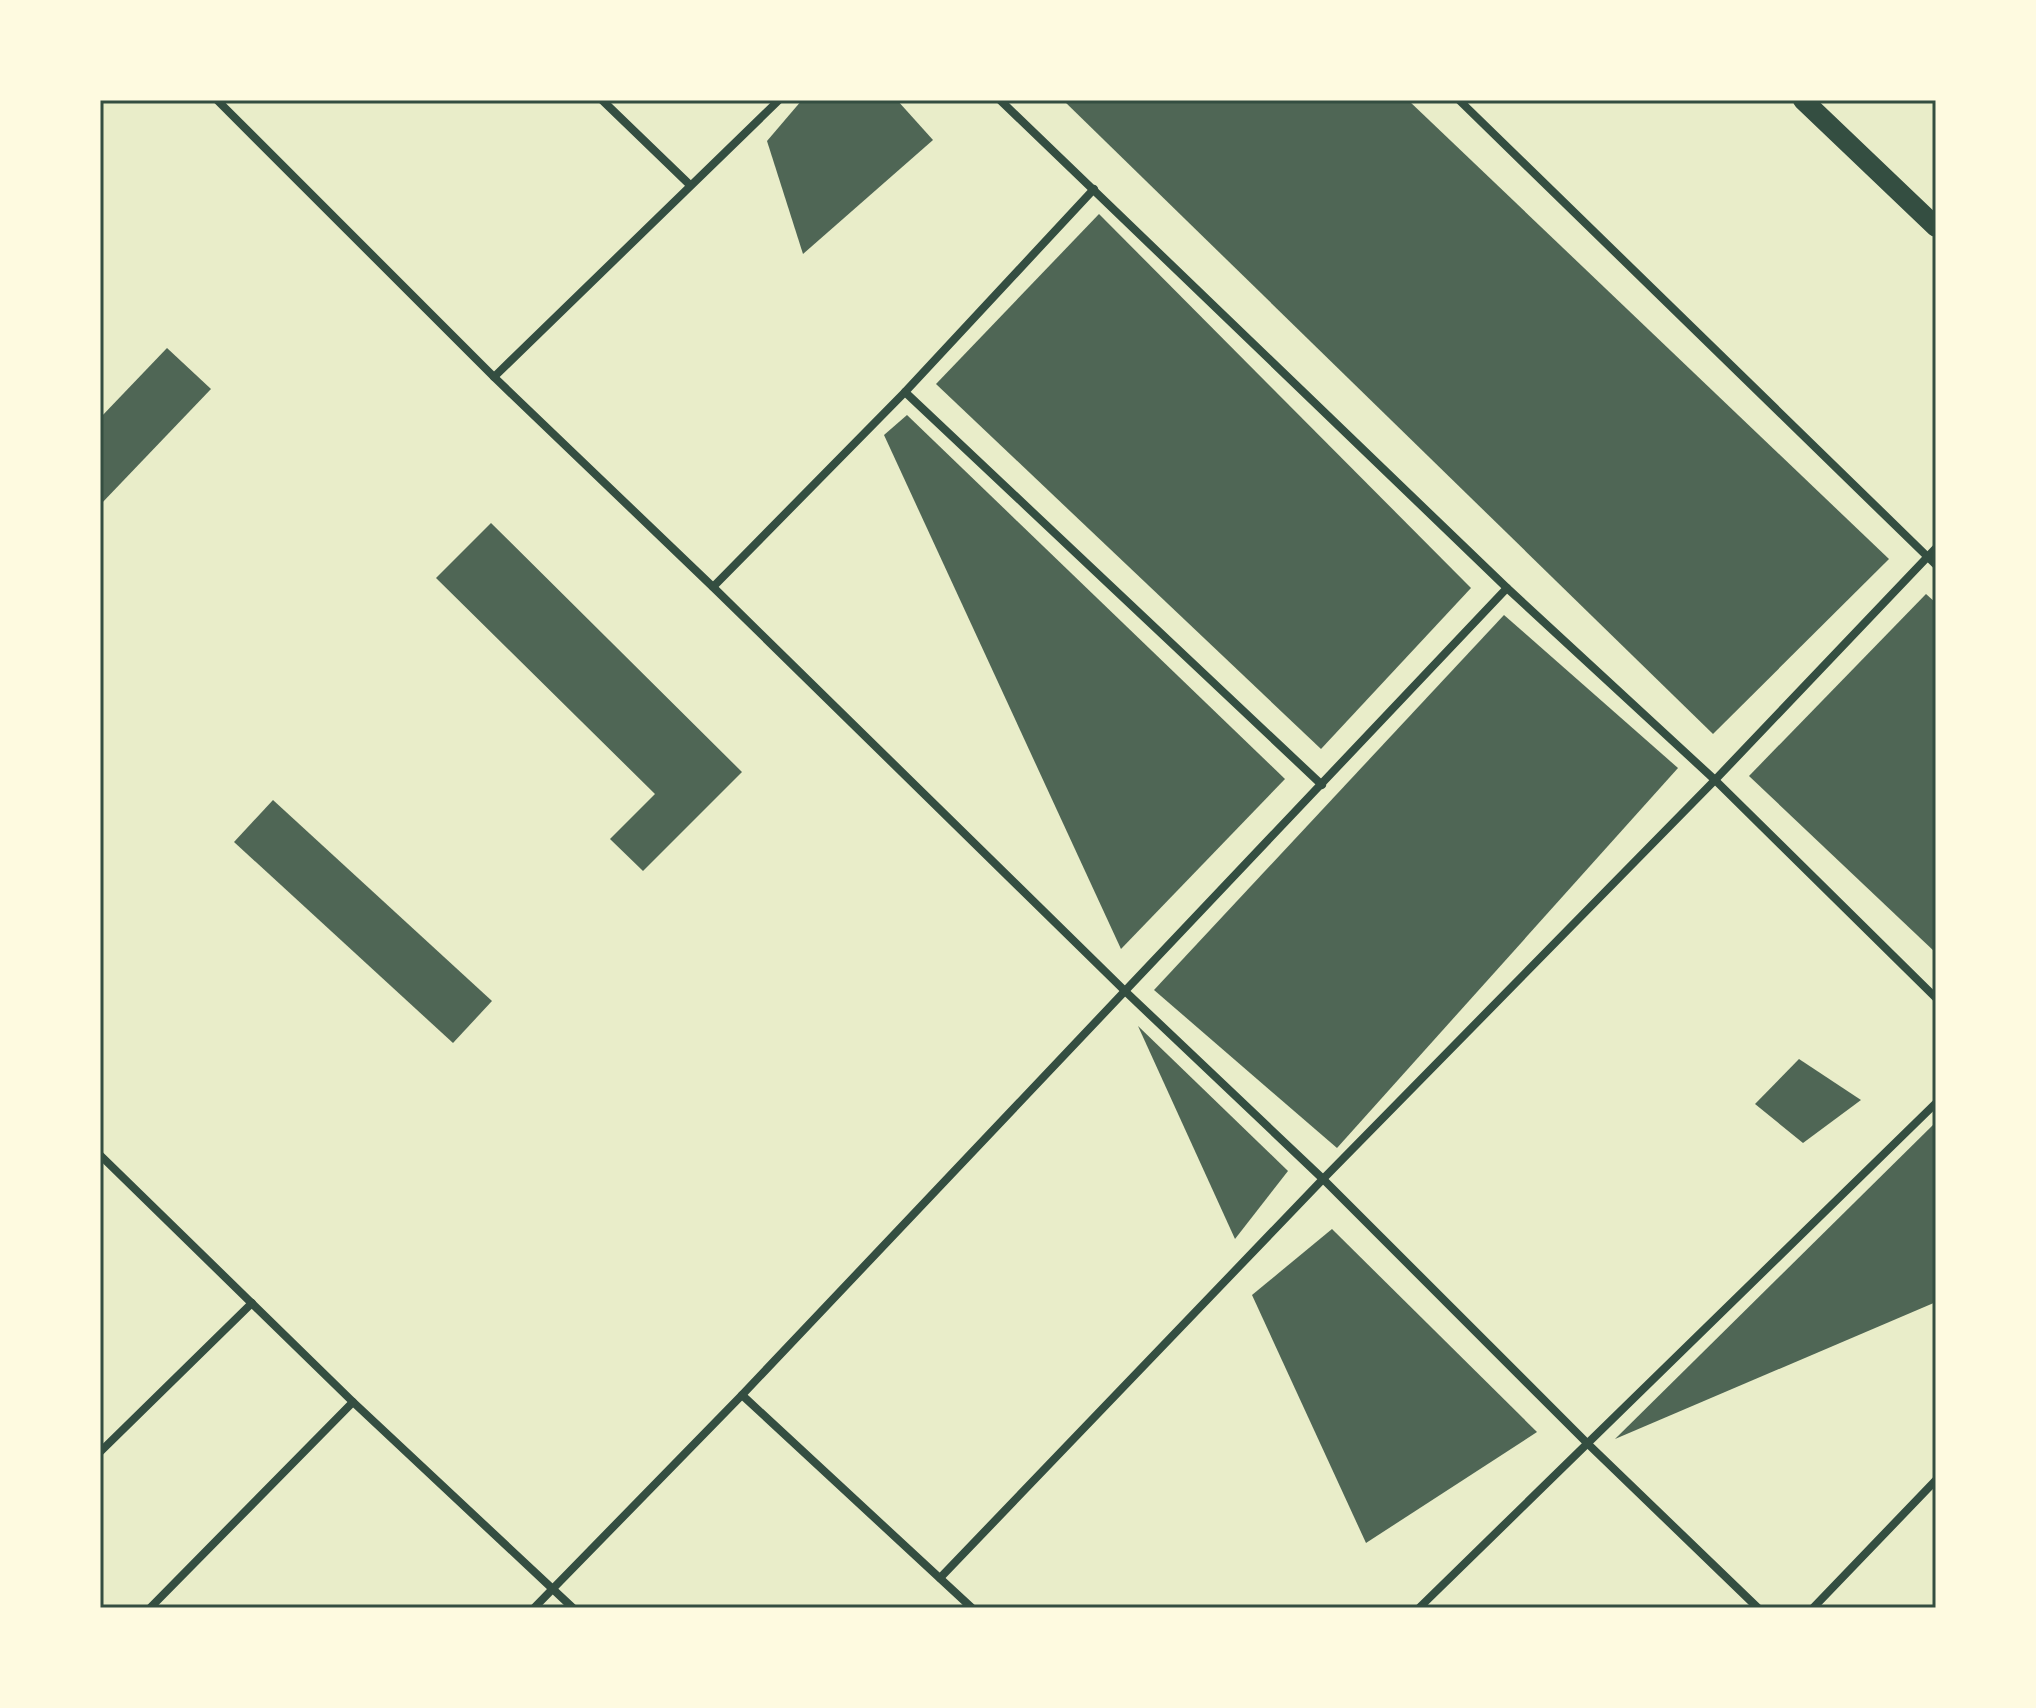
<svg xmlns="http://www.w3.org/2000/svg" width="2036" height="1708" font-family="'Playfair Display',serif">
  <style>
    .building { fill: #4f6655 }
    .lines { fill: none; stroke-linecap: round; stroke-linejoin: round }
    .minor { stroke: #344e41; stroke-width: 8 }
    .primary { stroke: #344e41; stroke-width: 20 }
    .neatline { fill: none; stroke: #344e41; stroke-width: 3 }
  </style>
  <rect width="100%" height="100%" fill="#e9edc9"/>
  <g class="building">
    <polygon points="802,100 897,100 933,140 803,254 767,141"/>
    <polygon points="1063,100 1408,100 1889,559 1713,734"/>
    <polygon points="1099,214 1471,588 1321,749 936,384"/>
    <polygon points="167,348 211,389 100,505 100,418"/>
    <polygon points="907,415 1285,779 1121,949 884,435"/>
    <polygon points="491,523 742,772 643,871 610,839 655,794 436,578"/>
    <polygon points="1926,594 1936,603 1936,953 1749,776"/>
    <polygon points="1504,615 1678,768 1337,1148 1154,990"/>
    <polygon points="273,800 492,1001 453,1043 234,842"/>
    <polygon points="1138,1026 1288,1171 1235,1239"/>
    <polygon points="1799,1059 1861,1100 1803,1143 1755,1104"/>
    <polygon points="1936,1122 1936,1302 1615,1439"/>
    <polygon points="1332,1229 1537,1432 1366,1543 1252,1295"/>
  </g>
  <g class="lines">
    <g class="minor">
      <polyline points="217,100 494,377 713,587 1126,992 1323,1179 1587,1443 1758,1608"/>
      <polyline points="602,100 690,185"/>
      <polyline points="1000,100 1507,588 1715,780 1936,998"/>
      <polyline points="1459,100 1936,565"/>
      <polyline points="494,377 779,100"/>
      <polyline points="905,392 1322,785"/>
      <polyline points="713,587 905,392 1094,189"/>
      <polyline points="100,1155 353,1402 573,1608"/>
      <polyline points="742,1395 972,1608"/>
      <polyline points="100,1452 252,1303"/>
      <polyline points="940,1578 1323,1179 1715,780 1936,548"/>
      <polyline points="150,1608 353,1402"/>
      <polyline points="534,1608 742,1395 1507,588"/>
      <polyline points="1419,1608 1936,1103"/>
      <polyline points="1813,1608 1936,1480"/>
    </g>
    <polyline class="primary" points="1803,100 1936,227"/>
  </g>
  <rect width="2036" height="1708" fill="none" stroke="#fefae0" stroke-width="204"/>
  <rect x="102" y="102" width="1832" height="1504" class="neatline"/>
</svg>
